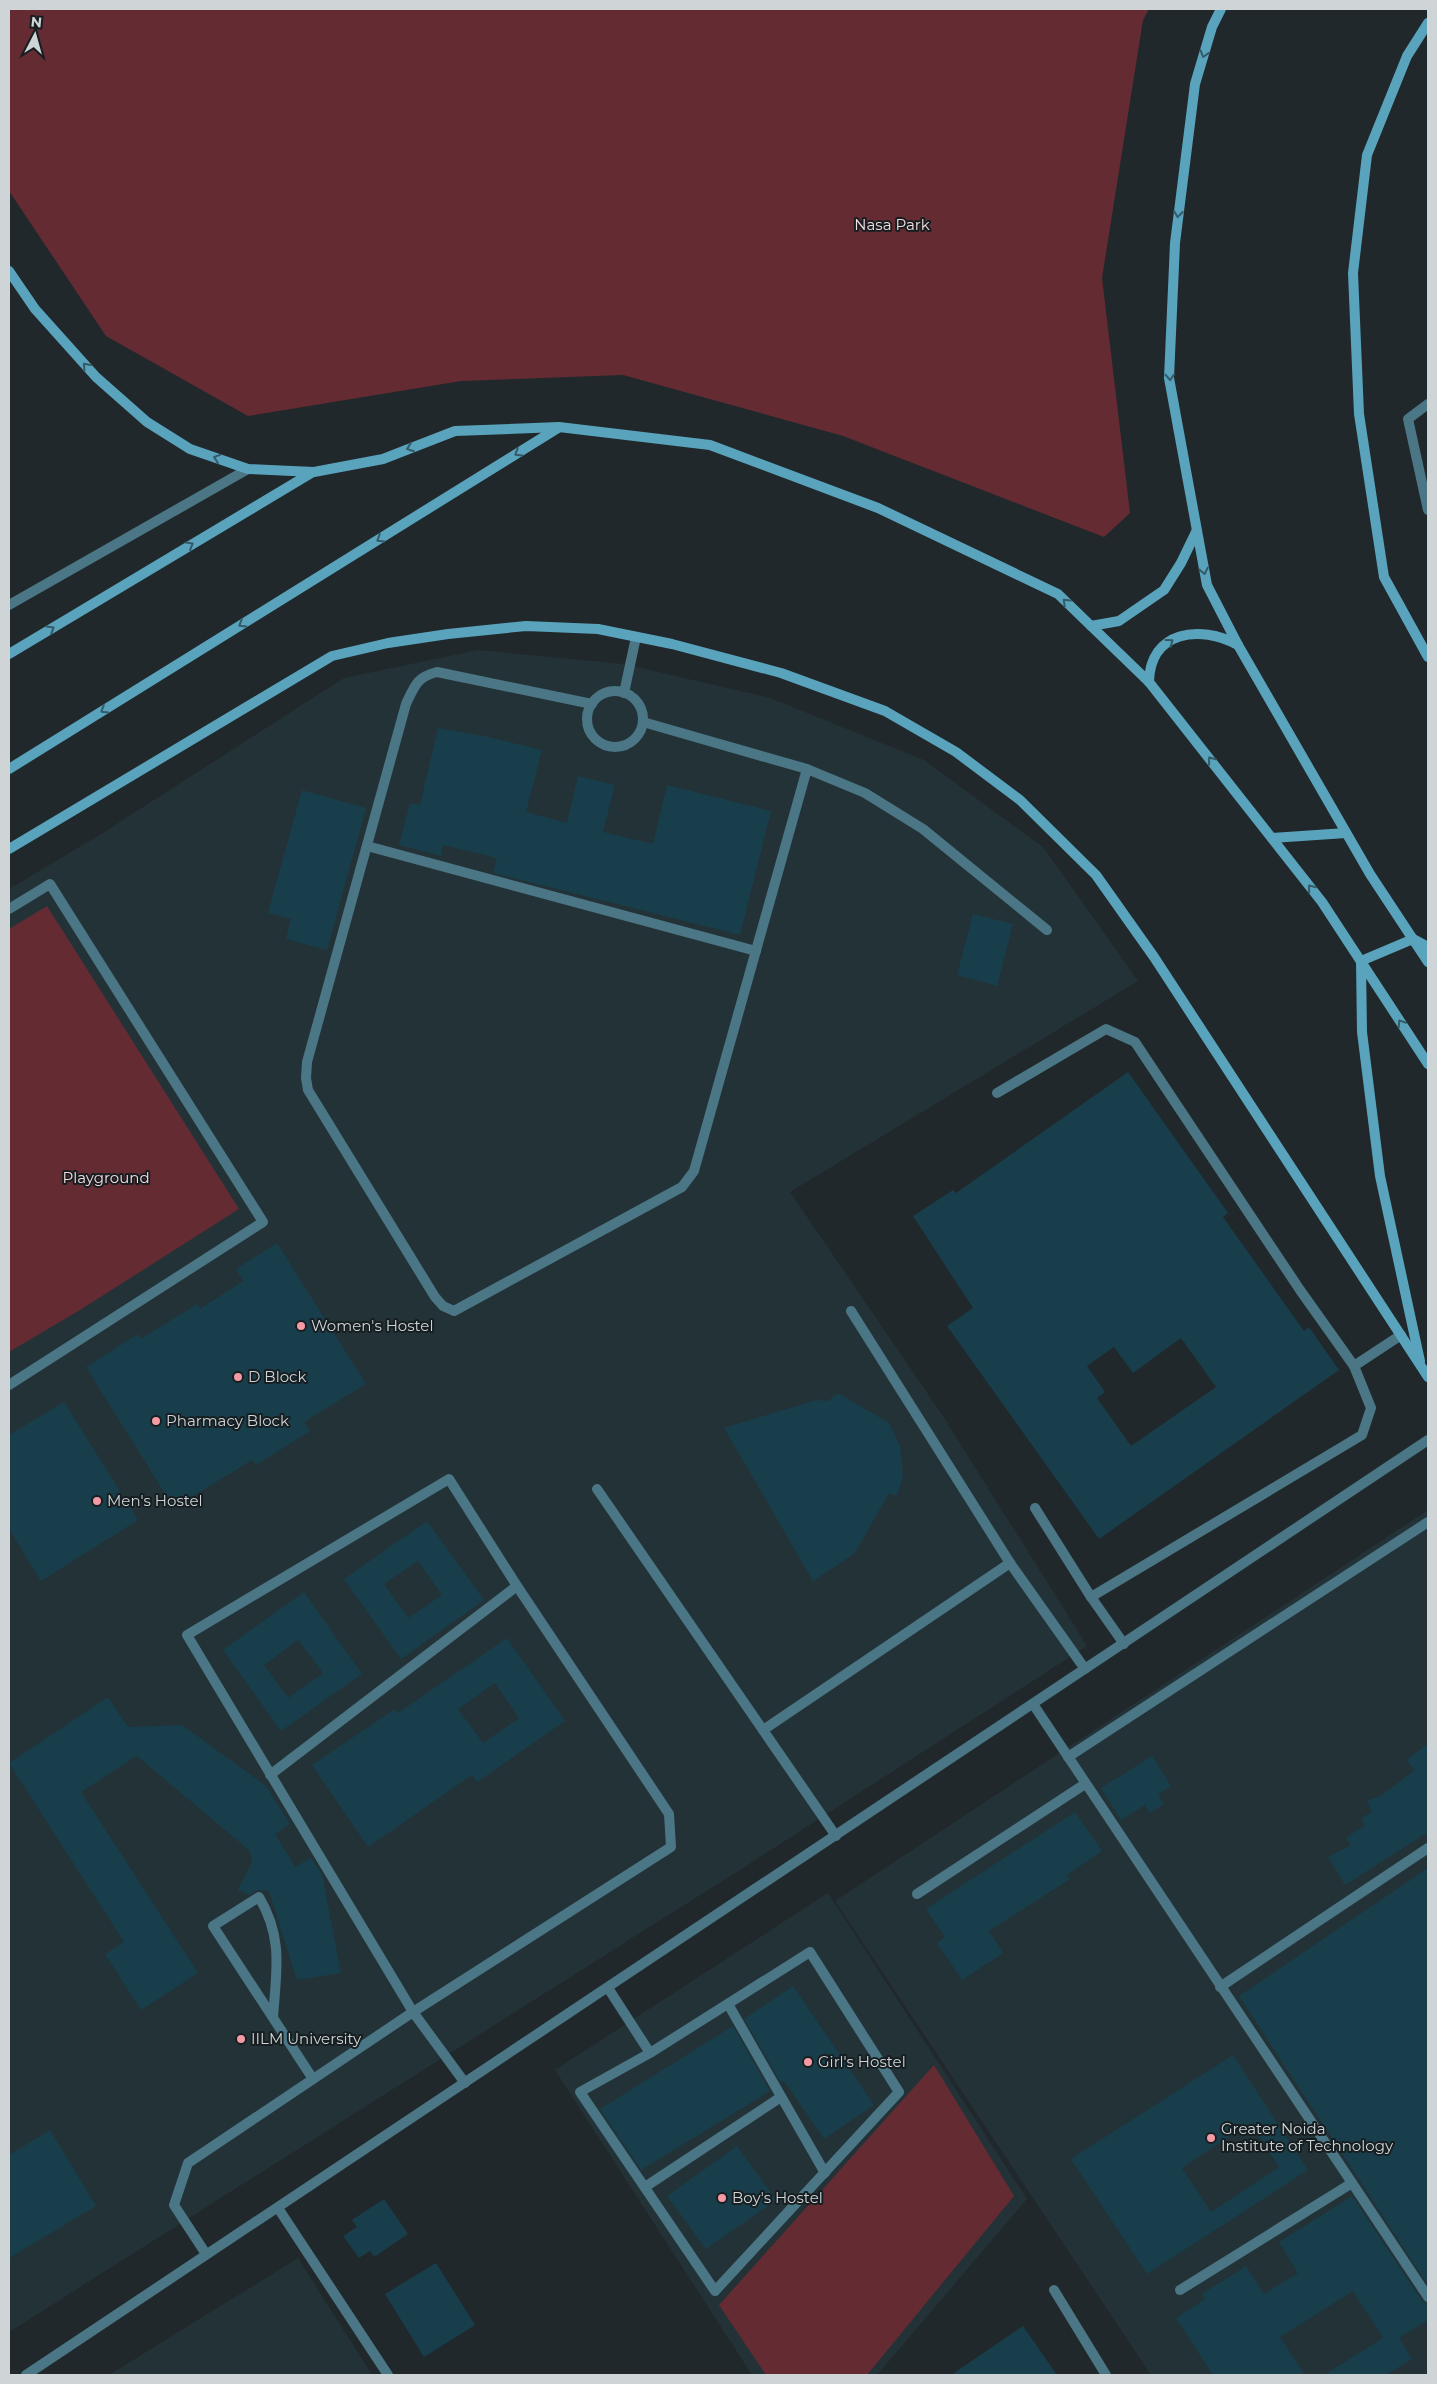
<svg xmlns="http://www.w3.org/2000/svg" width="1437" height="2384" font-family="Montserrat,sans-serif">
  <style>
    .built { fill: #233237 }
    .green { fill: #652b33 }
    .building { fill: #183e4b; fill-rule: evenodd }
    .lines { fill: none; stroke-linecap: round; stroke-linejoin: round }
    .lane { stroke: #4a7685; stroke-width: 10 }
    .street { stroke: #4a7685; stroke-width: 10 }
    .secondary { stroke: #59a3bc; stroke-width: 10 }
    .oneway { stroke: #355a67 }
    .poi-dot { fill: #f49aa4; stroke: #171e21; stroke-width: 2 }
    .labels { text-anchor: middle; stroke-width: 4; stroke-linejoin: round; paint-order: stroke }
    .park-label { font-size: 15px; fill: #f6dbdd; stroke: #171e21 }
    .poi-label { font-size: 15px; fill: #cfd4d6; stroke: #171e21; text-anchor: start }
  </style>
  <rect width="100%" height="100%" fill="#20282b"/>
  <g class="built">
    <polygon points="478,650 624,664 770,698 924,760 1044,848 1138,981 790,1192 943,1416 1087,1646 746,1866 9,2332 9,889 98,836 344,678"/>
    <polygon points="1428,1510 1428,2375 1151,2375 835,1901"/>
    <polygon points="828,1893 1027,2199 877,2375 752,2375 555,2070"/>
    <polygon points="298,2258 372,2375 109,2375"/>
  </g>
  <g class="green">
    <polygon points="9,9 1149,9 1143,20 1102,278 1130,513 1104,537 843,436 623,375 461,381 248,416 106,336 9,191"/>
    <polygon points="47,906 239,1209 80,1310 9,1352 9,929"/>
    <polygon points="934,2065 1014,2196 867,2375 766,2375 719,2305"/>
  </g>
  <g class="building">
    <polygon points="438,728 484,736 542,750 526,812 567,823 578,776 615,785 603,832 653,844 667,785 771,811 740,935 493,873 497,858 443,845 441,856 399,845 410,803 420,805"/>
    <polygon points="302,790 366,808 327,950 286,939 291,919 268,913"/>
    <polygon points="973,914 1013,924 997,986 957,975"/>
    <path d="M1128,1072L1228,1213L1223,1217L1304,1331L1309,1327L1339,1370L1099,1539L947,1326L973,1308L913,1216L953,1190L956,1193ZM1181,1338L1216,1387L1131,1446L1097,1398L1105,1392L1087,1366L1114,1347L1133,1373Z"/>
    <polygon points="277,1243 366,1384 304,1422 310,1431 256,1465 252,1460 174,1508 86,1367 138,1334 141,1339 197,1304 200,1309 243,1281 236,1269"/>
    <polygon points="838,1393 889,1423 900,1446 903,1476 897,1496 889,1493 855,1553 813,1581 724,1428 816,1400 828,1401"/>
    <polygon points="64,1402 138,1520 41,1581 9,1529 9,1435"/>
    <path d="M427,1521L484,1600L401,1659L344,1579ZM418,1561L442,1595L408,1618L384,1584Z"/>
    <path d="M304,1592L362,1674L281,1731L223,1650ZM298,1640L323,1673L288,1698L264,1665Z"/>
    <path d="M507,1638L565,1721L477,1782L472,1775L368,1847L312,1765L395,1709L398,1713ZM495,1683L519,1718L483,1743L458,1709Z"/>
    <polygon points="108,1697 128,1727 182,1725 266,1786 290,1824 275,1834 295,1867 311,1858 322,1874 341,1973 297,1980 269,1891 258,1890 249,1895 238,1890 252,1862 250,1851 137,1756 81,1792 198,1973 141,2010 105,1954 124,1942 9,1763"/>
    <polygon points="1428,1744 1428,1832 1345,1885 1328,1857 1351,1845 1346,1838 1365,1825 1361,1818 1372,1812 1367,1801 1382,1795 1415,1770 1406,1760"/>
    <polygon points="1152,1756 1171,1786 1158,1794 1164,1804 1150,1813 1145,1805 1121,1820 1101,1788"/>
    <polygon points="1075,1812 1102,1851 1067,1875 1070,1879 989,1931 1003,1953 962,1980 937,1943 945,1937 926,1909"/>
    <polygon points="1428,1868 1428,2285 1239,1996"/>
    <polygon points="793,1986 874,2105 824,2139 784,2081 781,2083 744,2019"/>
    <polygon points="733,2026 770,2091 641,2170 600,2109"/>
    <path d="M1233,2055L1308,2170L1147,2274L1071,2159ZM1250,2123L1279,2167L1211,2212L1182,2168Z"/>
    <polygon points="50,2130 96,2206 9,2258 9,2155"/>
    <polygon points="737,2146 776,2200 706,2249 667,2196"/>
    <polygon points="1352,2196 1422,2301 1428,2304 1428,2320 1399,2338 1412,2359 1386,2375 1324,2375 1383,2338 1353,2291 1280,2337 1305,2375 1213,2375 1176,2318 1205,2299 1202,2294 1246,2266 1264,2294 1298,2273 1279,2242"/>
    <polygon points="384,2199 408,2234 374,2257 370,2251 359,2258 343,2236 357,2227 352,2220"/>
    <polygon points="436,2263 475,2325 424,2357 385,2294"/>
    <polygon points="1023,2326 1057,2375 951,2375"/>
  </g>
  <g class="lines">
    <g class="lane">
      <polyline points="1428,404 1408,419 1428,510"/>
      <circle cx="615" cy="719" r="28"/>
      <polyline points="624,693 636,637"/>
      <path d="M592,704L437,672C417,677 415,685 406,704L307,1062L306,1078L308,1090L435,1297L443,1306L454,1311L682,1187L694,1171L807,769L643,722"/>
      <polyline points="807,769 865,793 923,829 1047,930"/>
      <polyline points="367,846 756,951"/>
      <polyline points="9,909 50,884 263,1222 9,1385"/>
      <polyline points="997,1093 1106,1029 1135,1042 1300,1290 1354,1366 1371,1408 1362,1435 1091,1597 1124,1644"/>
      <polyline points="851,1311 1010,1563"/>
      <polyline points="1354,1366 1401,1335"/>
      <polygon points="449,1479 517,1586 669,1814 671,1847 413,2012 187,1635"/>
      <polyline points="597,1489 836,1836"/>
      <polyline points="1035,1508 1091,1597"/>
      <polyline points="1033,1704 1428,2297"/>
      <polyline points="763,1730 1010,1563 1085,1669"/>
      <polyline points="1068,1757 1428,1522"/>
      <polyline points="270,1775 517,1586"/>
      <polyline points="917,1894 1085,1784"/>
      <polyline points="1220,1987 1428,1848"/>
      <polyline points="608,1988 650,2053 580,2092 715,2291 899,2092 810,1952 650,2053"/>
      <polyline points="728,2004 825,2173"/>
      <path d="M273,2018C276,1972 284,1939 259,1897L213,1926L313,2079"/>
      <polyline points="645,2187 781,2097"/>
      <polyline points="278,2208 388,2375"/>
      <polyline points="206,2254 174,2205 188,2163 413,2012 465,2083"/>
      <polyline points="1180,2290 1352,2183"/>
    </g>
    <g class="street">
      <polyline points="9,605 248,469"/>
      <polyline points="1054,2290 1106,2375"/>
      <polyline points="26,2375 1428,1440"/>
    </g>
    <g class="secondary">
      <polyline points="1221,9 1212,27 1195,84 1175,243 1169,378 1207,585 1238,645 1370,874 1428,962"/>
      <polyline points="1428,23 1407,56 1367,155 1353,273 1359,414 1384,577 1428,657"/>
      <polyline points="9,271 35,309 96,377 147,422 190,449 248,469 314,472 383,459 455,431 559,427 710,445 878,508 1058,594 1149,682 1322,902 1428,1064"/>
      <polyline points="1091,626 1119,621 1164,590 1181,563 1196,532"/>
      <polyline points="9,654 313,472"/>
      <path d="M1149,682C1150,631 1200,624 1238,645"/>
      <polyline points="9,769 558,428"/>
      <polyline points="1272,838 1346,833"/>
      <polyline points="9,849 332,656 388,643 448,634 526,626 598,629 672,644 781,673 885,711 956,752 1020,800 1096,875 1154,957 1428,1377"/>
      <polyline points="1420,1361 1380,1176 1362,1032 1361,961 1413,939 1428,947"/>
    </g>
  </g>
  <defs><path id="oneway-chevron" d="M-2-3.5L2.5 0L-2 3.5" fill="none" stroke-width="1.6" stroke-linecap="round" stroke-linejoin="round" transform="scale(1.25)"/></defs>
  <g class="oneway">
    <use href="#oneway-chevron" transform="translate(1204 54) rotate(107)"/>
    <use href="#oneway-chevron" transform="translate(1178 214) rotate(97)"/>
    <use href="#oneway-chevron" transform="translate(86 366) rotate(-132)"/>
    <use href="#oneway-chevron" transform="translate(1170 377) rotate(87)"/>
    <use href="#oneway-chevron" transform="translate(410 448) rotate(159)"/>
    <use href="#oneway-chevron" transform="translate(518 453) rotate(148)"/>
    <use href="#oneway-chevron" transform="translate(217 458) rotate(-161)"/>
    <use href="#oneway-chevron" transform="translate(380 539) rotate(148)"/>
    <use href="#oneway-chevron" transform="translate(190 545) rotate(-31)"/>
    <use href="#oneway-chevron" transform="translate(1204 571) rotate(78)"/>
    <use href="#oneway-chevron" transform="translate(1066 602) rotate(-136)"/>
    <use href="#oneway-chevron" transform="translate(242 624) rotate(148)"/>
    <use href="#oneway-chevron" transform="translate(51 629) rotate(-31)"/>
    <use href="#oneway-chevron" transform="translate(1170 642) rotate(-36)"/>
    <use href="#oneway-chevron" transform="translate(104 710) rotate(148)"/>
    <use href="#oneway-chevron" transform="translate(1211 760) rotate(-128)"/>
    <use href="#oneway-chevron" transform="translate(1311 888) rotate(-128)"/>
    <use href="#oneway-chevron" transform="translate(1401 1023) rotate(-123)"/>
  </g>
  <g class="poi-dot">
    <circle cx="301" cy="1326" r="5"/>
    <circle cx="238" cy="1377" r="5"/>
    <circle cx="156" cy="1421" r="5"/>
    <circle cx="97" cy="1501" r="5"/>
    <circle cx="241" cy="2039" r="5"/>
    <circle cx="808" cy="2062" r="5"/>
    <circle cx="1211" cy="2138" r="5"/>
    <circle cx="722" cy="2198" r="5"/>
  </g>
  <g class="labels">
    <g class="park-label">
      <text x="892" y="230">Nasa Park</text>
      <text x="106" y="1183">Playground</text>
    </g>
    <g class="poi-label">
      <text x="311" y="1331">Women's Hostel</text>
      <text x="248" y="1382">D Block</text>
      <text x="166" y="1426">Pharmacy Block</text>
      <text x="107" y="1506">Men's Hostel</text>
      <text x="251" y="2044">IILM University</text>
      <text x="818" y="2067">Girl's Hostel</text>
      <text x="1221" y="2134">Greater Noida<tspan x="1221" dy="17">Institute of Technology</tspan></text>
      <text x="732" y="2203">Boy's Hostel</text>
    </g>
  </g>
  <rect width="1437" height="2384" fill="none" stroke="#cfd4d6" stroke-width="20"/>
  <g transform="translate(35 35) rotate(6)" stroke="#171e21" stroke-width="4" paint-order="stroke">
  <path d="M0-4L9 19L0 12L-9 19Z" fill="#cfd4d6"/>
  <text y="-8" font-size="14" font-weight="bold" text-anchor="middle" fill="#cfd4d6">N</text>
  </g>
</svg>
